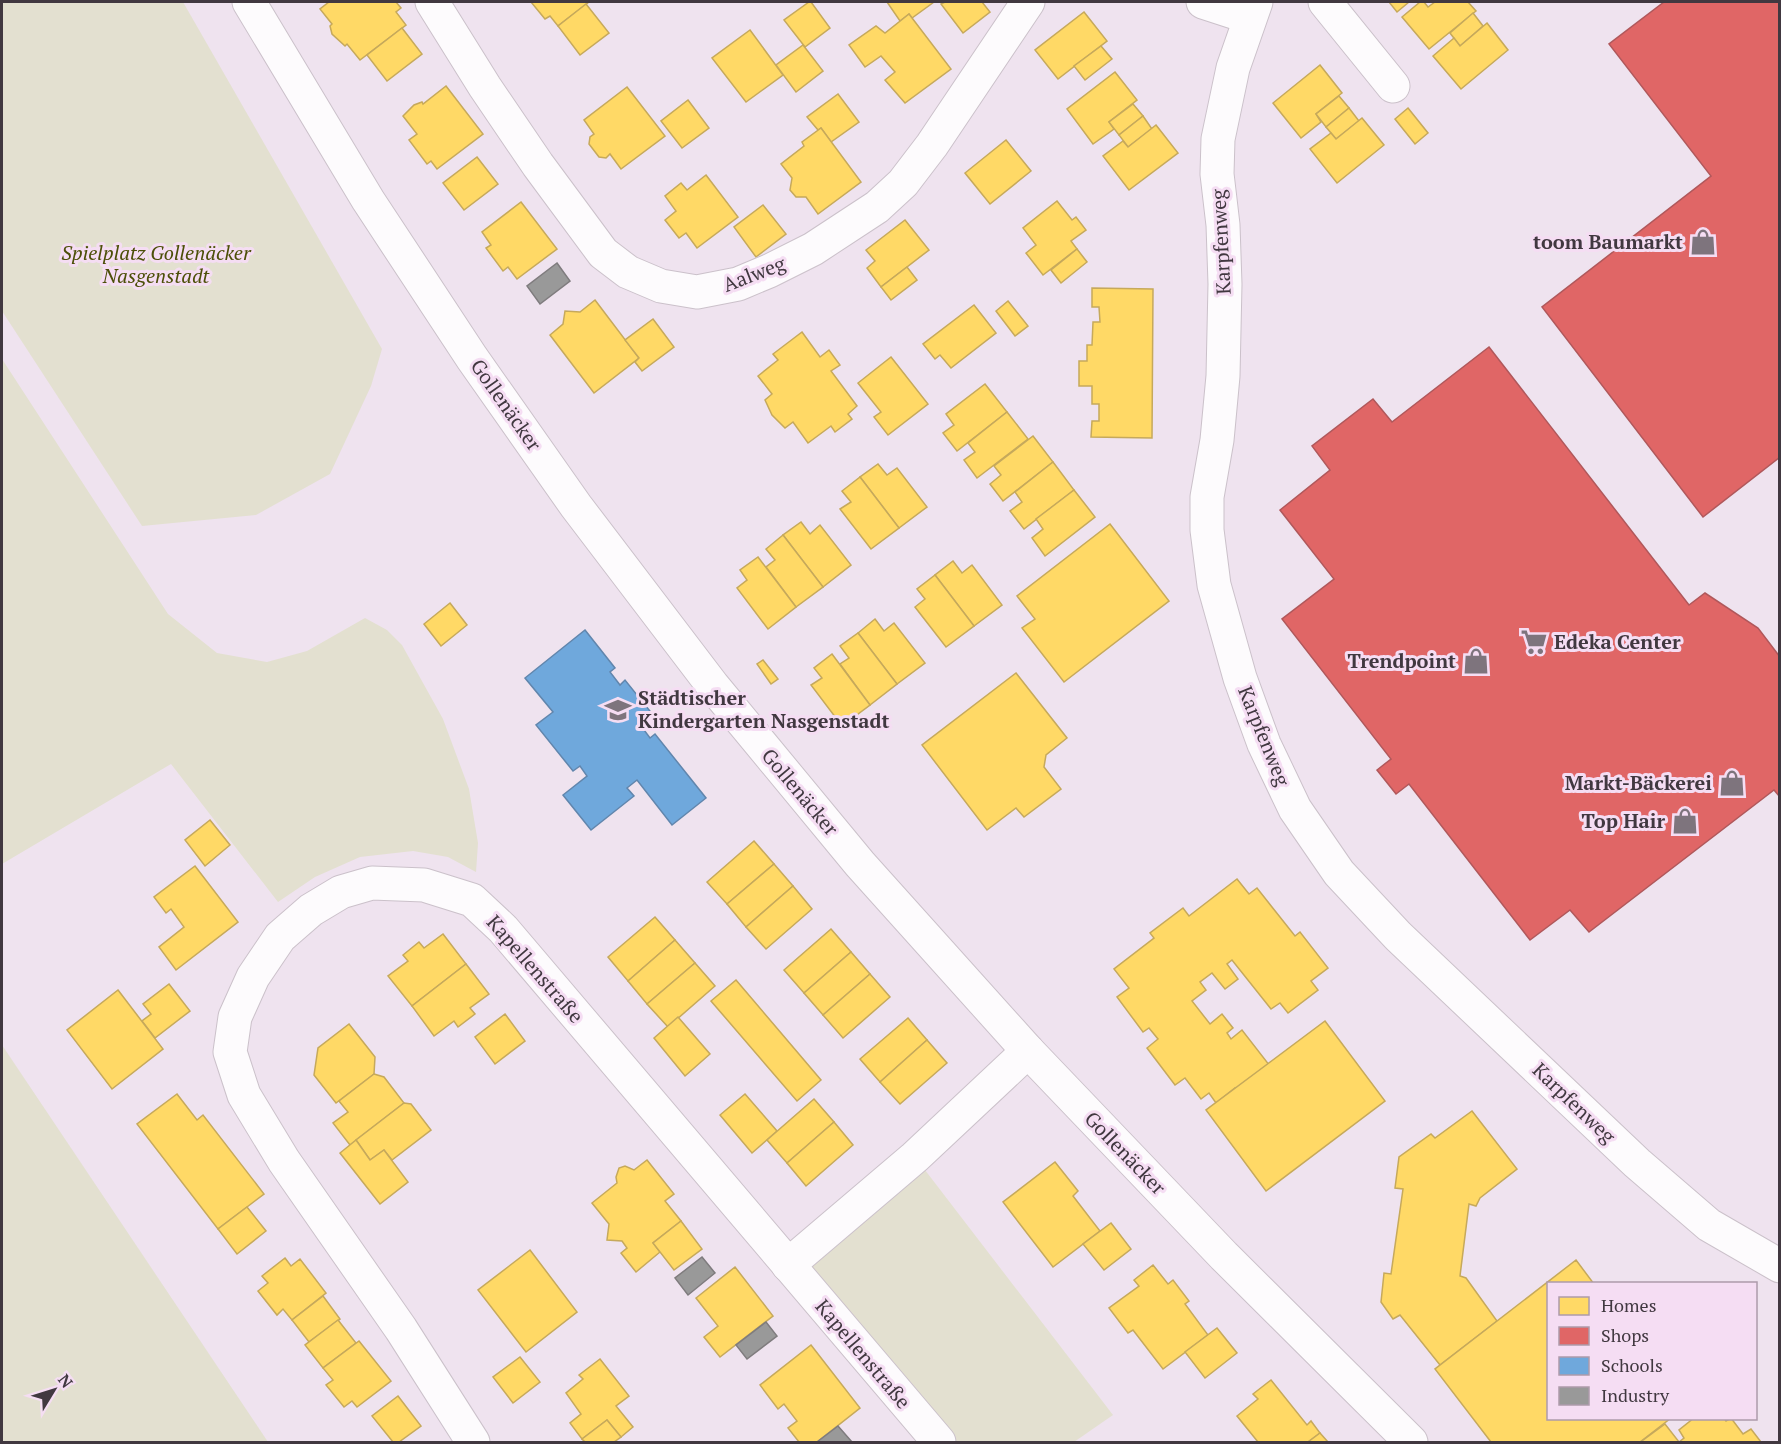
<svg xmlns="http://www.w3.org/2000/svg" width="1781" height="1444" font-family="'PT Serif',serif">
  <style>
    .green { fill: #e3e0d0 }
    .homes { fill: #ffd966; stroke: #c6a95b; stroke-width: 1.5 }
    .shops { fill: #e06666; stroke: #b0585b; stroke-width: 1.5 }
    .schools { fill: #6fa8dc; stroke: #6186ad; stroke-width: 1.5 }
    .industry { fill: #999; stroke: #7f7c7e; stroke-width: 1.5 }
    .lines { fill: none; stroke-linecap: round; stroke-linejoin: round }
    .minor-casing { stroke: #cbc1ca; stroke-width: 35 }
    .minor { stroke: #fdfbfd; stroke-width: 33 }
    .labels { text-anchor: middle; stroke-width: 6; stroke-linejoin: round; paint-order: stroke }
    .street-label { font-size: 20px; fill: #413840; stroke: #f5ddf3 }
    .poi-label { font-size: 20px; font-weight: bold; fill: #413840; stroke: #f5ddf3; text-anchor: end }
    .park-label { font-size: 20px; font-style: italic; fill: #4c4f08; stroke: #f5ddf3 }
  </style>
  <rect width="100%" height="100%" fill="#efe3ef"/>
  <g class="green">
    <polygon points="2,2 183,2 382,349 371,386 330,474 256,515 142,526 2,311"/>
    <polygon points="2,359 168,614 217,653 267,662 307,651 365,618 387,630 402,645 443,719 469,789 478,843 476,872 448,857 413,851 360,857 315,877 278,902 171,764 2,864"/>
    <polygon points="2,1045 268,1442 2,1442"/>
    <polygon points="915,1157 1113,1415 1074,1442 939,1442 788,1265"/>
  </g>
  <g class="homes">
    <polygon points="329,2 396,2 401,8 396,12 406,25 360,60 347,44 345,46 332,34 330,26 332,24 320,9"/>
    <polygon points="531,2 589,2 558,26 550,16 545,19"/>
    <polygon points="809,2 811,2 830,28 805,47 784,20"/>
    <polygon points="887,2 934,2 912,18 909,14 900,21"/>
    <polygon points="945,2 982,2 990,12 963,33 941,4"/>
    <polygon points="1389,2 1409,2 1397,12"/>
    <polygon points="1420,2 1424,2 1428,7 1435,2 1468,2 1476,11 1429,49 1402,17"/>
    <polygon points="586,4 609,33 580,55 558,26"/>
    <polygon points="1084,12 1107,41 1058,79 1035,50"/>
    <polygon points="1473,13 1483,26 1460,46 1450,33"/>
    <polygon points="909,14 951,69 905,103 885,80 895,72 881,56 865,67 849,45 876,26 885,33"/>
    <polygon points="1487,23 1508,50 1461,89 1433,56 1454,38 1460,46"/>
    <polygon points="402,28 422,54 387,81 367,55"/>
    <polygon points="750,30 783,75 746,102 712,58"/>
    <polygon points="803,45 823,71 796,92 776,65"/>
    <polygon points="1101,46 1112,59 1085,80 1074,66"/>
    <polygon points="1320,65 1342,93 1316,114 1321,122 1301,138 1273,103"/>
    <polygon points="1115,72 1137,100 1109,122 1114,129 1093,144 1067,109"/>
    <polygon points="446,86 483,134 437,169 431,161 427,164 409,140 417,134 403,116 414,105 422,102 423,104"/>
    <polygon points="627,87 665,136 621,169 610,154 606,158 599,157 589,144 590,137 594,134 584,120"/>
    <polygon points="838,94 859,122 831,142 821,128 818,130 807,117"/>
    <polygon points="1339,96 1349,108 1326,127 1316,114"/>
    <polygon points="688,100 709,128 682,148 661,121"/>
    <polygon points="1133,104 1143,116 1119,135 1109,122"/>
    <polygon points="1349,108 1359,121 1336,139 1326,127"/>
    <polygon points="1408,108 1428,133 1415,144 1395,119"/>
    <polygon points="1143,116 1152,129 1128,147 1119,135"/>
    <polygon points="1362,118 1384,145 1337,183 1310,149 1331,133 1336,139"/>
    <polygon points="1156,125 1178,153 1129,190 1103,156 1123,141 1128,147"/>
    <polygon points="821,128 861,182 818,214 806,197 796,197 790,190 792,178 781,164 804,146 802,142"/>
    <polygon points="1006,140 1031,171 990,204 965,173"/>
    <polygon points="477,157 498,184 464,210 443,183"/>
    <polygon points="706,175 738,217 697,248 686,233 679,238 665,220 676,211 665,196 681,183 687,190"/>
    <polygon points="1057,201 1072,220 1076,217 1086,230 1071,241 1077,249 1043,275 1026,253 1036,245 1023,228"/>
    <polygon points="521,202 557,249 517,279 508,267 503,271 486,248 491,245 482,232"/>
    <polygon points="763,205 786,234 756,257 734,227"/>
    <polygon points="905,220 929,250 881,287 867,268 875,261 866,250"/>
    <polygon points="1077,249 1087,262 1061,283 1051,270"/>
    <polygon points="907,267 917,280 891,300 881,287"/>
    <polygon points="1092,288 1153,289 1152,438 1091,437 1092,421 1099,421 1099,404 1092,404 1092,386 1079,386 1079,361 1087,361 1087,345 1092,345 1093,322 1100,322 1099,307 1092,307"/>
    <polygon points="595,300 639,358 594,393 550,335 563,324 565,311 580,312"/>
    <polygon points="1008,301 1028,326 1015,336 996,311"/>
    <polygon points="974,305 996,333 951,368 940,355 935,359 923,344"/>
    <polygon points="653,319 674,347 642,371 635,362 639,358 625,340"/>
    <polygon points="802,332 820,357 829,350 840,365 831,371 857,406 848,414 852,419 835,432 831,426 808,443 793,422 785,428 772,415 765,400 772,394 758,376 778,360 773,354"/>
    <polygon points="891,357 928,404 888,435 874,417 881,412 858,383"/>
    <polygon points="985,384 1007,412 957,451 943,433 954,425 946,414"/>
    <polygon points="1007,412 1028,439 977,478 964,460 975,452 968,443"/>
    <polygon points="1033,436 1053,462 1003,501 990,484 1001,475 994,466"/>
    <polygon points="1053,462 1074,490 1024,529 1010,511 1022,502 1015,492"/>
    <polygon points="878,464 887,475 897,468 927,507 899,528 860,477"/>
    <polygon points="860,477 899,528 871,549 840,509 851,502 842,491"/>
    <polygon points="1074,490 1095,517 1045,556 1032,538 1043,529 1036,519"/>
    <polygon points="801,522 810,534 820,525 851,565 823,587 783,535"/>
    <polygon points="1110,524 1169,601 1064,682 1022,628 1035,619 1017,596"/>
    <polygon points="783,535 823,587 796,607 766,567 775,560 766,549"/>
    <polygon points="758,557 796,607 768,629 737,588 747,580 740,570"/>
    <polygon points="953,561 962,573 972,565 1002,605 974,626 935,575"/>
    <polygon points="935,575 974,626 946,647 915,607 925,599 917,589"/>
    <polygon points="450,603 467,625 441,646 424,624"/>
    <polygon points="875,619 884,631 894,623 925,663 897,684 858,633"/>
    <polygon points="858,633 897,684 870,705 840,664 849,658 840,646"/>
    <polygon points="832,654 870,705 842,726 811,685 822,678 814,668"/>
    <polygon points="763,660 778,679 771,684 757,664"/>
    <polygon points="1016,673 1067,738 1046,755 1044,767 1061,789 1024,817 1016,808 987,830 922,745"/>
    <polygon points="210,820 230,845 205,866 185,840"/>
    <polygon points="754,841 774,864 727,904 707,882"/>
    <polygon points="774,864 793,886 746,927 727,904"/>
    <polygon points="195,866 238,922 176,970 159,947 184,927 171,909 166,913 154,897"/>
    <polygon points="1237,879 1249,894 1257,888 1295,936 1300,932 1328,968 1311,981 1318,990 1288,1013 1280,1003 1271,1009 1232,960 1227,964 1238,979 1225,989 1212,973 1200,982 1206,990 1192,1001 1210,1024 1222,1014 1233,1028 1227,1033 1231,1039 1242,1030 1270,1066 1237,1092 1235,1088 1216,1103 1209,1093 1201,1099 1185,1078 1175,1085 1147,1048 1158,1039 1149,1028 1143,1032 1117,997 1129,988 1114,969 1154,938 1150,933 1183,908 1189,916"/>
    <polygon points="793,886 812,909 766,949 746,927"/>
    <polygon points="655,917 675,940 628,981 608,957"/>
    <polygon points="831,929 851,952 804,993 784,970"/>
    <polygon points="443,934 466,964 412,1006 388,976 408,961 403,955 419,942 424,948"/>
    <polygon points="675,940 695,963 647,1004 628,981"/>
    <polygon points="851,952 870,974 823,1015 804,993"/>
    <polygon points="695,963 715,986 668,1027 647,1004"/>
    <polygon points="466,964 489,994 470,1008 475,1014 458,1027 454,1021 434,1036 412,1006"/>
    <polygon points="870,974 890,997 843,1038 823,1015"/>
    <polygon points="736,980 821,1080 797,1101 711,1001"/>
    <polygon points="169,984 190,1011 155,1038 142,1021 151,1014 143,1004"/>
    <polygon points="118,990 163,1049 112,1089 67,1030"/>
    <polygon points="505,1014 525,1041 495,1064 475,1037"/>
    <polygon points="678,1017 710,1054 685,1076 654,1038"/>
    <polygon points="908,1018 927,1040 880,1082 860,1059"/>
    <polygon points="1325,1021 1385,1101 1266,1191 1206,1110"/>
    <polygon points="349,1024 375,1057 374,1074 336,1103 314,1075 318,1048"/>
    <polygon points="927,1040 947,1063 900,1104 880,1082"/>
    <polygon points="374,1074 384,1077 404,1103 350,1145 333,1123 348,1112 339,1101"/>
    <polygon points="177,1094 197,1120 203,1115 264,1194 218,1229 137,1124"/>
    <polygon points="745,1094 777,1131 752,1153 720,1115"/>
    <polygon points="814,1099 834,1122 787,1163 767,1140"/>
    <polygon points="404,1103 411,1104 431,1130 392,1160 384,1150 370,1160 356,1140"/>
    <polygon points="1472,1111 1517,1169 1480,1198 1476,1206 1469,1204 1460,1276 1466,1278 1497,1321 1440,1365 1400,1315 1393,1319 1381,1302 1384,1273 1391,1274 1403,1189 1395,1188 1399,1157 1431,1134 1435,1138"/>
    <polygon points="834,1122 853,1145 806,1186 787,1163"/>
    <polygon points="356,1140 370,1160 384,1150 408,1182 380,1204 340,1153"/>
    <polygon points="647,1160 674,1194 665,1201 681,1221 653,1243 660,1252 636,1272 621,1253 627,1248 622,1241 607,1240 609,1224 592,1203 617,1183 616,1177 619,1168 625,1166 634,1170"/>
    <polygon points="1055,1162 1078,1191 1073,1196 1100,1231 1053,1267 1003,1202"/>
    <polygon points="247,1207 266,1231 237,1254 218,1229"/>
    <polygon points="681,1221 702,1249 674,1270 653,1243"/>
    <polygon points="1111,1223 1131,1249 1104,1270 1083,1244"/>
    <polygon points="530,1250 577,1312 526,1352 478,1290"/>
    <polygon points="285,1258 291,1266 300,1259 326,1293 292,1320 283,1309 277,1315 258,1291 268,1283 262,1276"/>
    <polygon points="1576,1260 1594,1284 1548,1284 1548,1418 1671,1418 1640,1442 1491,1442 1435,1369"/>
    <polygon points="1153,1265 1168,1284 1173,1280 1189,1301 1185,1304 1208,1335 1163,1369 1133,1330 1128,1333 1109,1308 1139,1286 1134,1280"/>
    <polygon points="735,1267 773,1316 720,1357 704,1337 718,1326 696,1298"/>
    <polygon points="323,1296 340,1319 309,1342 292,1320"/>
    <polygon points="338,1320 356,1343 323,1368 305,1345"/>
    <polygon points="1217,1328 1237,1353 1205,1378 1185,1352"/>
    <polygon points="359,1341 391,1381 357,1407 352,1401 344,1407 326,1385 333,1380 323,1368"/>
    <polygon points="811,1345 860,1408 817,1442 799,1442 788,1428 797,1421 784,1404 778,1409 760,1385"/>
    <polygon points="520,1357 540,1382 513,1403 493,1377"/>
    <polygon points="600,1359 629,1396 616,1406 633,1427 621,1437 607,1420 582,1439 570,1423 581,1414 566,1393 583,1379 579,1375"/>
    <polygon points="1271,1380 1307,1425 1311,1421 1320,1433 1308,1442 1258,1442 1237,1416 1258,1399 1253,1394"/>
    <polygon points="398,1396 421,1426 399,1442 393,1442 372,1416"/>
    <polygon points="1694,1418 1724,1418 1726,1421 1731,1418 1743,1434 1751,1429 1761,1442 1644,1442 1642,1441 1665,1424 1679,1442 1684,1438 1679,1430"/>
    <polygon points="607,1420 621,1437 614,1442 585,1442 582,1439"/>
    <polygon points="1320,1433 1328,1442 1308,1442"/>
  </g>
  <g class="shops">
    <polygon points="1664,2 1780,2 1780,457 1703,517 1542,307 1711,176 1609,44"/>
    <polygon points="1489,347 1689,605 1705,593 1758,628 1780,657 1780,797 1774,790 1589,932 1570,910 1530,940 1409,784 1396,794 1377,770 1391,759 1282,619 1334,579 1280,510 1330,470 1312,446 1373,399 1392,422"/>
  </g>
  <polygon class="schools" points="585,630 615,668 610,672 620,685 625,680 654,716 641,726 650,738 655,734 706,798 672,825 637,780 627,788 634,796 591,830 563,795 587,776 580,766 573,771 536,725 553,712 525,678"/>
  <g class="industry">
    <polygon points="557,263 570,281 540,304 527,286"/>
    <polygon points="702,1257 715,1273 688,1295 675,1278"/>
    <polygon points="766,1322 777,1336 747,1359 736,1345"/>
    <polygon points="838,1426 852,1442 817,1442"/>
  </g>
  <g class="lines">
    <g class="minor-casing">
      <g id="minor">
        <polyline points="249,2 368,200 472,358 576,506 713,686 860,864 1028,1051 1224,1256 1411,1442"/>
        <polyline points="432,2 485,87 538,165 603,253 628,272 661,286 697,292 738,284 769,271 813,249 877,207 903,183 932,145 1028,2"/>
        <polyline points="1203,2 1249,17"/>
        <polyline points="1256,2 1233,68 1218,139 1217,174 1223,225 1225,284 1223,376 1217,440 1207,497 1207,530 1214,585 1240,678 1264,744 1295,809 1339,873 1398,936 1637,1163 1709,1225 1780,1266"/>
        <polyline points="1325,2 1393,86"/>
        <polyline points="788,1265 915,1157 1028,1051"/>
        <polyline points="473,1442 401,1329 284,1161 244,1095 230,1052 235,1017 253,977 280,937 311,910 341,892 372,883 424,885 472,900 503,929 939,1442"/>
      </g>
    </g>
    <use href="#minor" class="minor"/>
  </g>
  <defs>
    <g id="shop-bare" transform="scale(2.07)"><path d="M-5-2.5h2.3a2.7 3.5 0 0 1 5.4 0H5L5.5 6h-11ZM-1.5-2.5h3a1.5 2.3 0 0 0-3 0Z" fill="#7e747d" stroke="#f5ddf3" stroke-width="2.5" paint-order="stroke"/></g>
    <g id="supermarket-bare" transform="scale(2.07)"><path d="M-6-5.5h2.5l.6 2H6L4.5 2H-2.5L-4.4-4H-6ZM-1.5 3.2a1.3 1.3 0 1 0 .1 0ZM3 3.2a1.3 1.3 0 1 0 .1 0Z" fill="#7e747d" stroke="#f5ddf3" stroke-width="2.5" paint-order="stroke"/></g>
    <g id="school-bare" transform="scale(2.07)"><path d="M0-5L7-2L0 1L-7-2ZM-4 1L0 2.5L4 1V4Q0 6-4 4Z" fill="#7e747d" stroke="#f5ddf3" stroke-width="2.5" paint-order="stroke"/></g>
  </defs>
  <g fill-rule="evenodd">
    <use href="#shop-bare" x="1703" y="242"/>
    <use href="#supermarket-bare" x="1534" y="642"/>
    <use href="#shop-bare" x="1476" y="661"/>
    <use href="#school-bare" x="618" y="710"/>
    <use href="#shop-bare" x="1732" y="783"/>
    <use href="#shop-bare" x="1685" y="821"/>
  </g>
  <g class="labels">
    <g class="street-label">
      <text transform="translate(1221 242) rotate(-93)" y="7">Karpfenweg</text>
      <text transform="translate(754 274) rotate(-21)" y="7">Aalweg</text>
      <text transform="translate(506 405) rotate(55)" y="7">Gollenäcker</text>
      <text transform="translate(1264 736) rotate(68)" y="7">Karpfenweg</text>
      <text transform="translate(800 792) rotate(50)" y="7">Gollenäcker</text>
      <text transform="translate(535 969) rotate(49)" y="7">Kapellenstraße</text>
      <text transform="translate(1574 1103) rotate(44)" y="7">Karpfenweg</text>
      <text transform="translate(1125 1153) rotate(46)" y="7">Gollenäcker</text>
      <text transform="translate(863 1354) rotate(50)" y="7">Kapellenstraße</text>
    </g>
    <g class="poi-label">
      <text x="1683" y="249">toom Baumarkt</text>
      <text x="1554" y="649" text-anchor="start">Edeka Center</text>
      <text x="1456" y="668">Trendpoint</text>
      <text x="638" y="705" text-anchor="start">Städtischer<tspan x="638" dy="23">Kindergarten Nasgenstadt</tspan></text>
      <text x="1712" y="790">Markt-Bäckerei</text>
      <text x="1665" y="828">Top Hair</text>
    </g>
    <g class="park-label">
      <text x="156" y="260">Spielplatz Gollenäcker<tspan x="156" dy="23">Nasgenstadt</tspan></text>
    </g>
  </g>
  <rect width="1781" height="1444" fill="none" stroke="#413840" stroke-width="6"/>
  <rect x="1547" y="1282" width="210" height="138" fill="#f5ddf3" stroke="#ad9bab" stroke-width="1.5"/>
  <rect x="1559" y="1297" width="30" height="18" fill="#ffd966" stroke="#ad9bab" stroke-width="1.5"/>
  <text x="1601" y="1312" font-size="18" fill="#413840">Homes</text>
  <rect x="1559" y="1327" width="30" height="18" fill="#e06666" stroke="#ad9bab" stroke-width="1.5"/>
  <text x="1601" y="1342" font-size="18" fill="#413840">Shops</text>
  <rect x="1559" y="1357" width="30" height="18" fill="#6fa8dc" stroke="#ad9bab" stroke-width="1.5"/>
  <text x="1601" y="1372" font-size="18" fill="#413840">Schools</text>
  <rect x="1559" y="1387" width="30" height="18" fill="#999999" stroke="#ad9bab" stroke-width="1.5"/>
  <text x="1601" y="1402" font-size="18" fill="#413840">Industry</text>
  <g transform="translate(54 1390) rotate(52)" stroke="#f5ddf3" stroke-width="4.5" paint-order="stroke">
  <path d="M0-4.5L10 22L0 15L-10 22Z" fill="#413840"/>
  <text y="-9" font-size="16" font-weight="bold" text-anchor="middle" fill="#413840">N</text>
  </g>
</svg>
